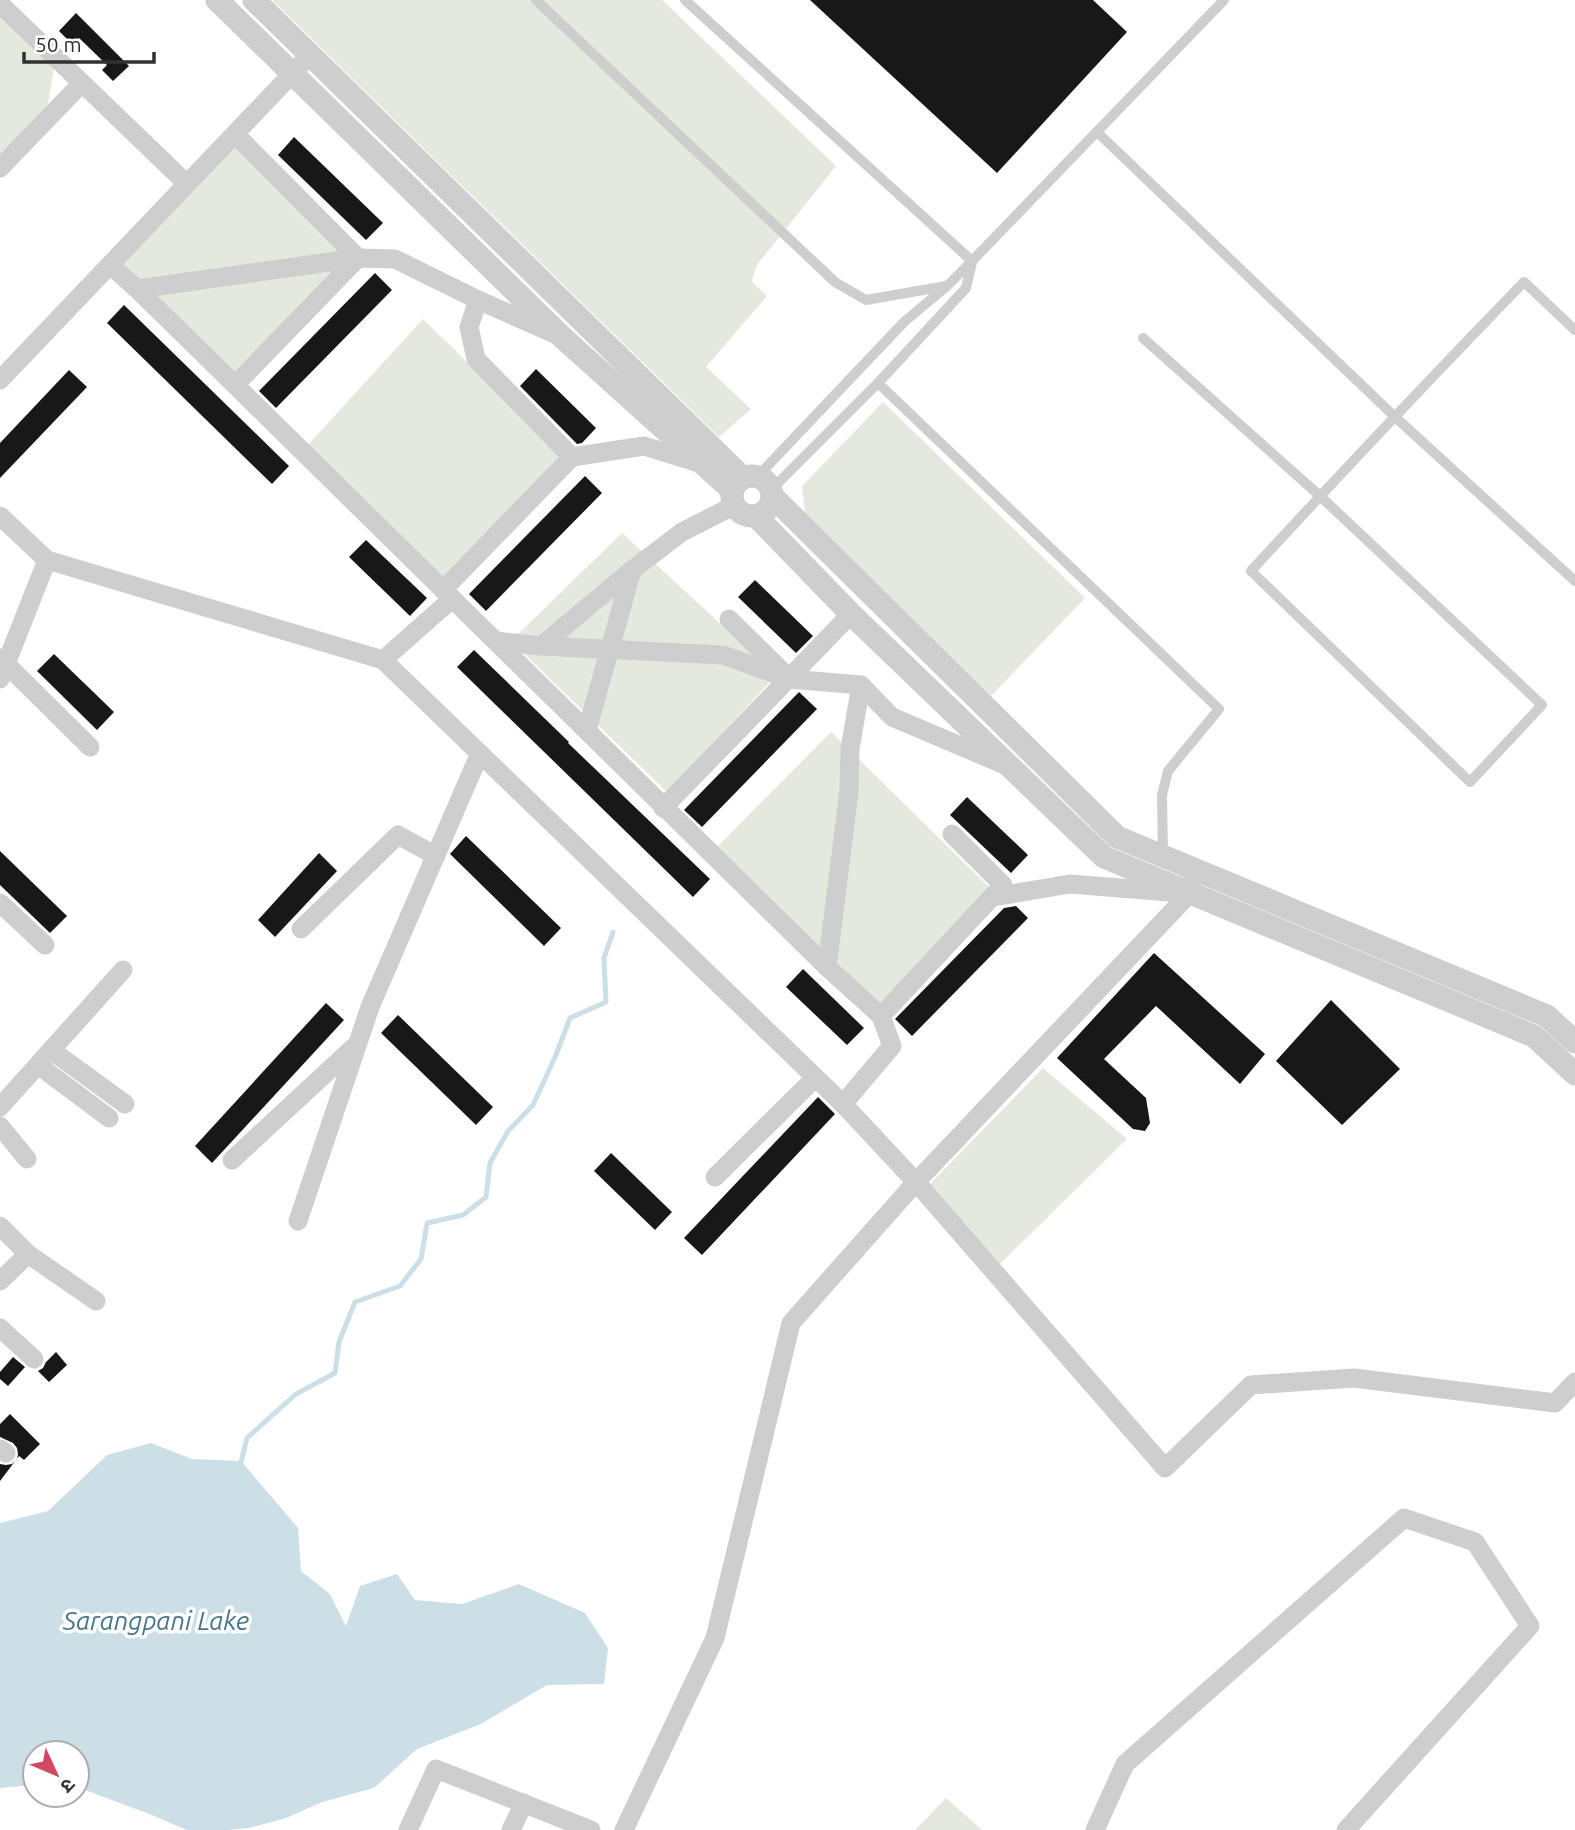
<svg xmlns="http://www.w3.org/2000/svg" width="1575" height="1830" font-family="Ubuntu,'Noto Sans Devanagari',sans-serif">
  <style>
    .green { fill: #e5e9dd }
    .water { fill: #ccdfe7 }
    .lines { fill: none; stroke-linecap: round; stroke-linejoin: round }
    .stream { stroke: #ccdfe7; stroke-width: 5 }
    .building { fill: #181818 }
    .service { stroke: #cecece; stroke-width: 10 }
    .minor { stroke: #cecece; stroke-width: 19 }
    .tertiary { stroke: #cecece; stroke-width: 23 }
    .labels { text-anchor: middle; stroke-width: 7; stroke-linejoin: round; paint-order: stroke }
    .water-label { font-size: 26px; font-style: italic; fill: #47768a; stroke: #fff }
  </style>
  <rect width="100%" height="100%" fill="#fff"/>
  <g class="green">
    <polygon points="272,0 662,0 836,166 757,265 752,282 767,296 706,367 751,409 719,437"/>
    <polygon points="0,15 54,67 48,104 0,156"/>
    <polygon points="236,146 350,258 239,378 121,265"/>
    <polygon points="423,319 562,455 447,580 307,446"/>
    <polygon points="883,402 1085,598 991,696 805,514 802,486"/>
    <polygon points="622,533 776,675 668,793 511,641"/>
    <polygon points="831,732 990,888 879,1006 717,847"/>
    <polygon points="1043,1068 1127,1139 999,1265 930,1184"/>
    <polygon points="946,1798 982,1830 915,1830"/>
  </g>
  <polygon class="water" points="151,1443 192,1459 241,1461 298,1528 301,1571 330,1594 346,1626 360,1586 397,1574 415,1600 462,1604 519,1584 585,1613 608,1648 604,1684 547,1685 481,1724 417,1749 374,1788 322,1802 286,1818 249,1828 228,1830 187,1830 152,1815 77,1787 77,1753 35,1753 35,1785 0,1788 0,1523 48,1511 107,1455"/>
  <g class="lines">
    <polyline class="stream" points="240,1466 247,1438 296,1394 335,1373 339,1342 355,1302 400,1286 421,1259 427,1223 463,1215 486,1197 490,1163 508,1131 533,1105 556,1055 570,1018 606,1002 604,958 613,932"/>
  </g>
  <g class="building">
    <polygon points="810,0 1093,0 1127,32 997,173"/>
    <polygon points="76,13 129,66 113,81 102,70 107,65 79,38 73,45 59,31"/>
    <polygon points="294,137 383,223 366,240 278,155"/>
    <polygon points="375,273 392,290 276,408 259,391"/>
    <polygon points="124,305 289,466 272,484 107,323"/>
    <polygon points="536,369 596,428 582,443 577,444 520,386"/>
    <polygon points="69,370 87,387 0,478 0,443"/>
    <polygon points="585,476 602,493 486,611 469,594"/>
    <polygon points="366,540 427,598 410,616 349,557"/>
    <polygon points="755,580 813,636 796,653 738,597"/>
    <polygon points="474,650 569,742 568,743 710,879 693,897 457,667"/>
    <polygon points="54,654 114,712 97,730 37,671"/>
    <polygon points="799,692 817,709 702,827 684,810"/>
    <polygon points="967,797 1028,855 1011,873 950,815"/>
    <polygon points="466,836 561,928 544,946 450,854"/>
    <polygon points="0,851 67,916 50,933 0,885"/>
    <polygon points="319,853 337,871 275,937 258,920"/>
    <polygon points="1016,906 1028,918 912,1036 895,1019 1004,908"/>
    <polygon points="1154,953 1265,1054 1240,1084 1156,1006 1104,1059 1146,1098 1150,1123 1145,1131 1133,1129 1057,1058"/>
    <polygon points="803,969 864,1028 847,1045 786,987"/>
    <polygon points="1331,1000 1400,1069 1342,1125 1276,1061"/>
    <polygon points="326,1003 344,1020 212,1163 195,1146"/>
    <polygon points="398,1015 493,1107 476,1125 381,1033"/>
    <polygon points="818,1097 835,1114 702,1255 684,1238"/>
    <polygon points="611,1153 672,1212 655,1230 594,1171"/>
    <polygon points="56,1352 67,1365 49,1382 38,1371 43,1368 46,1362"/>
    <polygon points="13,1357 25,1367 8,1386 0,1379 0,1372"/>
    <polygon points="10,1414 40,1444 24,1460 19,1456 0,1481 0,1464 6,1465 12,1464 17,1459 18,1454 17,1448 13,1443 0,1437 0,1424"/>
  </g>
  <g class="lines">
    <g class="service">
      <polyline points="536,0 835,282 866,300 946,286"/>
      <polyline points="685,0 972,261"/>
      <polyline points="1097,132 1394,416 1575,581"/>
      <path d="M1143,338L1320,496L1542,705L1470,782L1251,571C1341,473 1432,377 1524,282L1575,330"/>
      <polyline points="878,383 1219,709 1168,771 1162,795 1163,855"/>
      <polyline points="757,477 904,322 947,286 972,261 1224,0"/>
      <polyline points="771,490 878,383 966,288 972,262"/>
    </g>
    <g class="minor">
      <polyline points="0,4 187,184"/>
      <polyline points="235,134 358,258 235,385"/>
      <polyline points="0,168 82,83"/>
      <polyline points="110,265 137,289 235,385 827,967 881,1016 892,1046 843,1104"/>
      <polyline points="137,289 358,258 395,259 478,300 555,334"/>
      <polyline points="0,380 310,55"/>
      <polyline points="572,457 644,446 702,464"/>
      <polyline points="0,516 47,560 383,660 843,1104 916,1182 1165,1468 1251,1385 1354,1378 1555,1403 1575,1382"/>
      <polyline points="443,590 572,457 476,359 469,327 478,300"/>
      <polyline points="729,619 784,673"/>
      <polyline points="496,641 541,646 723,655 789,679 861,685 892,717 1005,765"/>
      <polyline points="541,646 632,570 682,532 733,506"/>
      <polyline points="0,658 90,747"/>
      <polyline points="383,660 452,599"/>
      <polyline points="0,679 47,560"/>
      <polyline points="587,730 632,570"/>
      <polyline points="663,808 851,614"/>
      <polyline points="993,897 1070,884 1182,893"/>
      <polyline points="0,903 45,945"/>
      <polyline points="301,929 398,835 436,856"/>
      <polyline points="827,967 849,791 850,749 861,685"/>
      <polyline points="881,1016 1003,885 952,834"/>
      <polyline points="51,1050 125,1104"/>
      <polyline points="38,1065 109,1118"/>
      <polyline points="0,1107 123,970"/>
      <polyline points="0,1126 27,1159"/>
      <polyline points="232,1160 354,1047"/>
      <polyline points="715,1177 815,1078"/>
      <polyline points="298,1221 370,1007 480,753"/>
      <polyline points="0,1226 28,1254 0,1281"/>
      <polyline points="28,1254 96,1301"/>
      <polyline points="0,1328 34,1359"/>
      <polyline points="0,1449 6,1453"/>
      <polyline points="408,1830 436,1769 591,1830"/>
      <polyline points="511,1830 524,1803"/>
      <polyline points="624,1830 715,1638 791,1323 916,1182 1190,893 1192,881"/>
      <polyline points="1095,1830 1125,1764 1404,1518 1475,1542 1530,1626 1346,1830"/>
    </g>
    <g class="tertiary">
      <polyline points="217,0 562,337 732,490"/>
      <polyline points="254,0 743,478"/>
      <circle cx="752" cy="496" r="20"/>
      <polyline points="772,496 1117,837 1547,1016 1575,1042"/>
      <polyline points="756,516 851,614 1104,857 1534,1036 1575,1074"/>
    </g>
  </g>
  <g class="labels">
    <g class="water-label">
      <text x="156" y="1630">Sarangpani Lake</text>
    </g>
  </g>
  <g transform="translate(56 1774) rotate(134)"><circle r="33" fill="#ffffff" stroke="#adadad" stroke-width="2"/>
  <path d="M0-5L12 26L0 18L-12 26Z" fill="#d2485e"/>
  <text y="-10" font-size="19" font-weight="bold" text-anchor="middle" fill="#313131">उ</text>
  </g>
  <path d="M24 52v10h130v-10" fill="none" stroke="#313131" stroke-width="3.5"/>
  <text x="35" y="52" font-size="21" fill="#313131" stroke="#ffffff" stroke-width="5" paint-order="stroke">50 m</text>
</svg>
